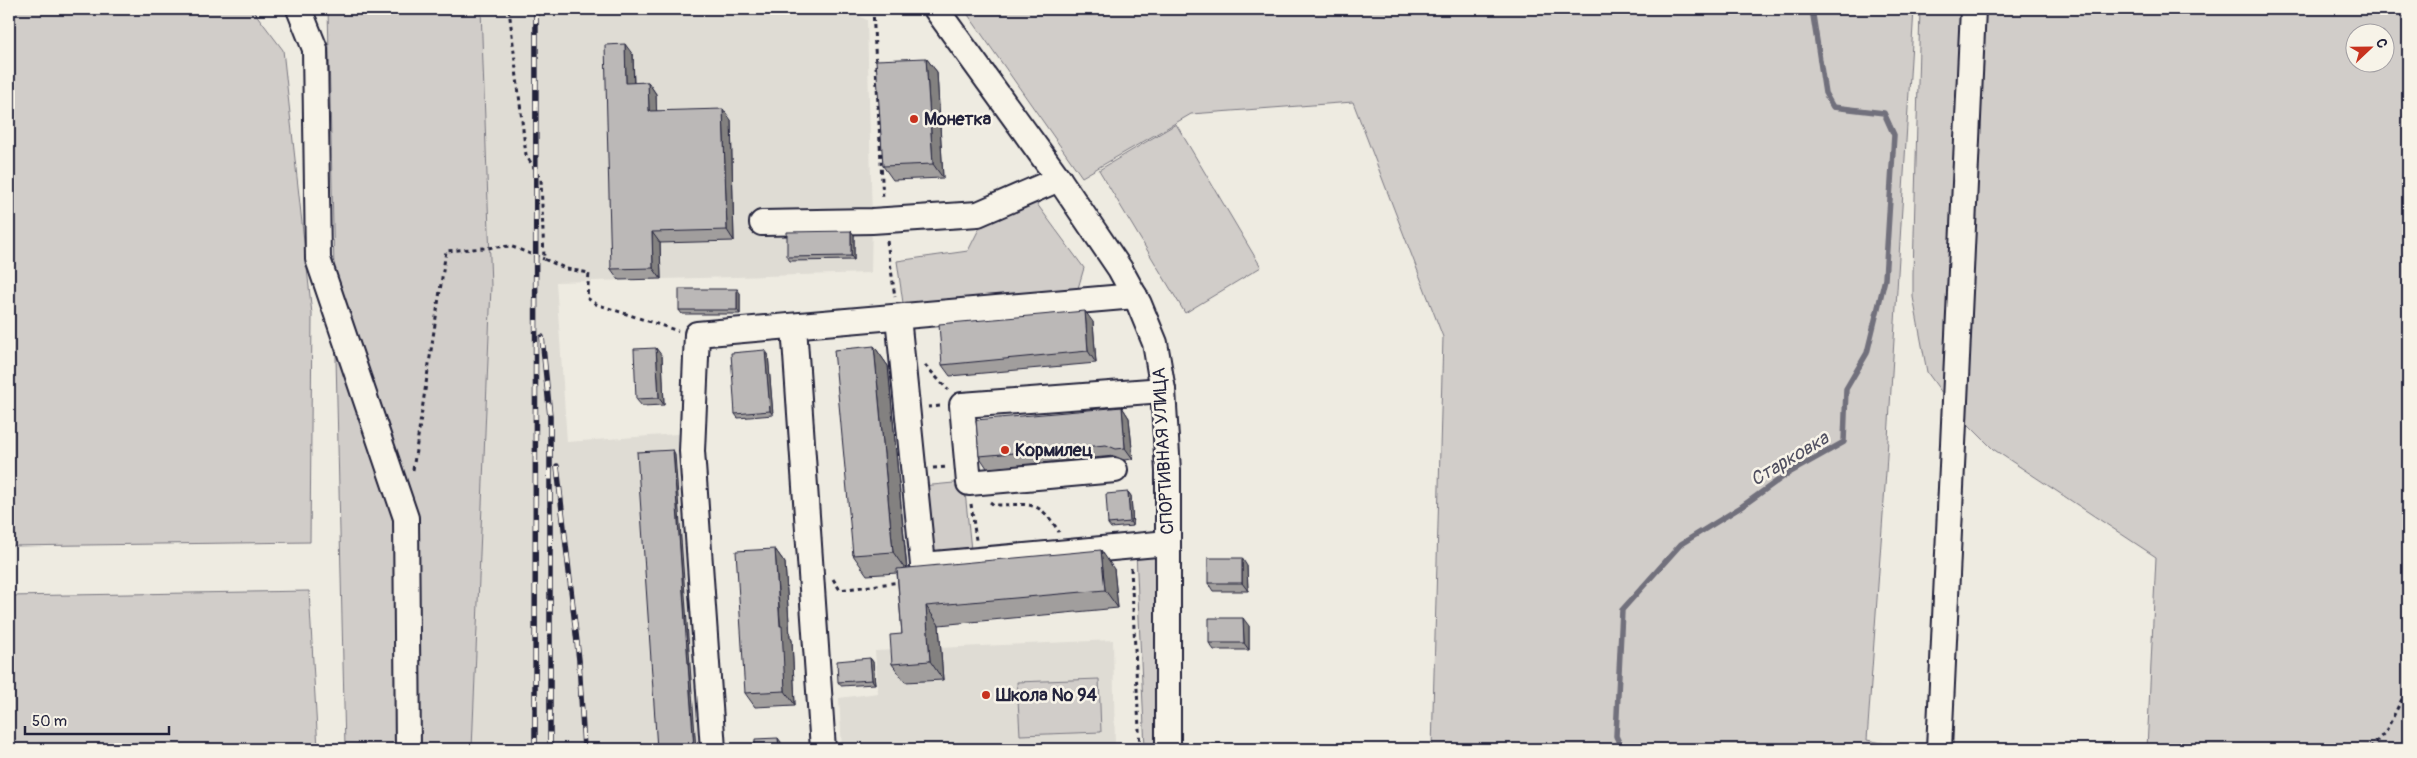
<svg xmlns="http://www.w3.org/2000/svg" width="2417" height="758" font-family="Pangolin,sans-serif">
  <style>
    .built { fill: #dfdcd4 }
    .green { fill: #d1cdc9; stroke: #7a7882; fill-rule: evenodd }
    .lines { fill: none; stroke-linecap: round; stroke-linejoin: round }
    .stream { stroke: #716f7b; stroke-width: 5.5 }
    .minor-casing { stroke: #22223b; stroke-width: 28 }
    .path { stroke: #22223b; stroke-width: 3; stroke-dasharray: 4 4; stroke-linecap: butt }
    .minor { stroke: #f7f3e8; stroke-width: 24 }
    .rail-casing { stroke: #22223b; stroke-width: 5.5 }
    .rail { stroke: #f7f3e8; stroke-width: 4; stroke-dasharray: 11; stroke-linecap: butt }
    .wall { fill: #a19e9d; stroke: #22223b }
    .shaded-wall { fill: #838180; stroke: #22223b }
    .building { fill: #bbb8b7; stroke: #22223b }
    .poi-dot { fill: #c8321e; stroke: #f7f3e8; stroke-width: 2 }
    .labels { text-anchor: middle; stroke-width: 5; stroke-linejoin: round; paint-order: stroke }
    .poi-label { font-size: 18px; font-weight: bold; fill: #22223b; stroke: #f7f3e8; text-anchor: start }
    .street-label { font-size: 18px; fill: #22223b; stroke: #f7f3e8 }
    .water-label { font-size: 19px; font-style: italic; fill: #504f60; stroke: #f7f3e8 }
  </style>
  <rect width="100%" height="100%" fill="#eeebe1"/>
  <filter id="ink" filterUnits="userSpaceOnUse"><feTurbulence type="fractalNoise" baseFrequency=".02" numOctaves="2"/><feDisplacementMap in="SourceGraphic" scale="10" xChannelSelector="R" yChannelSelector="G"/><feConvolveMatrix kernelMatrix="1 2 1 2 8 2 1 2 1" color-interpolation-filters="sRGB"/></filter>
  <g filter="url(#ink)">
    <g class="built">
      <polygon points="481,9 845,9 867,20 872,221 871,273 556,282 567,442 705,432 725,749 472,749 491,286"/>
      <polygon points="1113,640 1115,749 842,749 839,698 878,693 875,651"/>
    </g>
    <g class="green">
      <polygon points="9,9 252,9 283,50 312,314 310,542 9,546"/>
      <polygon points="328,9 481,9 491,286 472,749 345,749"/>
      <polygon points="964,9 1914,9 1886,472 1867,740 1911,749 1432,749 1443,337 1353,102 1191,114 1082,177"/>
      <path d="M1920,9H2408V749H2147L2156,557L1993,449L1955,411L1927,372L1913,297V274ZM2354,32H2384V62H2354Z"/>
      <polygon points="1176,124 1261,267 1185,313 1099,170"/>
      <polygon points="1034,200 1084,268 1076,295 904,310 897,261 968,251 982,223"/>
      <polygon points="964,482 971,550 928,554 922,486"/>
      <polygon points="1162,549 1163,749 1145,749 1136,552"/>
      <polygon points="309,591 318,749 9,749 9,596"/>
      <polygon points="1099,679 1101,732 1020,735 1017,682"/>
    </g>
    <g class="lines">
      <polyline class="stream" points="1622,749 1616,736 1622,610 1681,544 1741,507 1787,474 1844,442 1846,389 1867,353 1885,279 1894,135 1884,113 1833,107 1825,93 1812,9"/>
      <g class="minor-casing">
        <g id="minor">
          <polyline points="299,9 315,49 318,259 406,518 408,749"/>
          <polyline points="936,9 1059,179 1120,269 1139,304 1155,343 1163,390 1168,471 1168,749"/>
          <polyline points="762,223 872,221 978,214 1059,179"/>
          <polyline points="898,317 923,565 1168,543"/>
          <polyline points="794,326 823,749"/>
          <polyline points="1115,470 969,483 962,405 1163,390"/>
          <polyline points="713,749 692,451 697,334 1135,296"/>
          <polyline points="1939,749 1973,9"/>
        </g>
      </g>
      <g class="path">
        <polyline points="509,9 526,155 541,179 544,259 567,269 589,273 587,298 596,304 678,331"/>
        <polyline points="873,9 883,200"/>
        <polyline points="887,241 895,297"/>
        <polyline points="925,365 948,390"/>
        <polyline points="928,407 941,406"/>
        <polyline points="933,468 947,467"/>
        <polyline points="413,470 446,251 510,246 544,259"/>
        <path d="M990,502L994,505C1030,505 1038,498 1059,532"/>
        <polyline points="971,504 976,540"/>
        <polyline points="1131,568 1140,749"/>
        <polyline points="833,579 840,590 900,582"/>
        <polyline points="2370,749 2386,731 2408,687"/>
      </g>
      <use href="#minor" class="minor"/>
      <g class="rail-casing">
        <g id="rail">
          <polyline points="542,337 550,416 550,749"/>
          <polyline points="557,466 579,660 584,749"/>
          <polyline points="535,749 536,9"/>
        </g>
      </g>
      <use href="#rail" class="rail"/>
    </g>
    <g class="wall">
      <polygon points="633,55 634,83 648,82 656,94 656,111 731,120 734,241 660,243 661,279 619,280 611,269"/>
      <polygon points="926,58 937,72 943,178 893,180 883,166"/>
      <polygon points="854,235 854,260 790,261 787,257"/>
      <polygon points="740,293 740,314 682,314 679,310"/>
      <polygon points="1093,322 1096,363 950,376 942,365"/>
      <polygon points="874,346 888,366 907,568 1114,569 1118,608 939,625 943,680 905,682 892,664 902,634 897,573 867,575 853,555"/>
      <polygon points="768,354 773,415 738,418 735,414"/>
      <polygon points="662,356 664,405 642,406 636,399"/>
      <polygon points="1122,407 1129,418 1133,459 1124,460 1114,456 987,468 979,456"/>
      <polygon points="1128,492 1131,496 1133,526 1111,528 1108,524"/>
      <polygon points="775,549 785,563 790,637 792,640 795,705 755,707 745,693"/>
      <polygon points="1247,566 1248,591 1213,591 1208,583"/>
      <polygon points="1249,626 1249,650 1214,650 1209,643"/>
      <polygon points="870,658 873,662 875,684 841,686 838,682"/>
    </g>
    <g class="shaded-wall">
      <polygon points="625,44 633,55 634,94 626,83"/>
      <polygon points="926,58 937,72 943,178 933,164"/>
      <polygon points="648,82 656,94 657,122 649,111"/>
      <polygon points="723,109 731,120 734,241 727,230"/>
      <polygon points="851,231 854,235 854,260 851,256"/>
      <polygon points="652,232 660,243 661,279 653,268"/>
      <polygon points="737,289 740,293 740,314 737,310"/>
      <polygon points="1085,311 1093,322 1096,363 1088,351"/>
      <polygon points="874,346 888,366 907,572 893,552"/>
      <polygon points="656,348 662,356 664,405 659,398"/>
      <polygon points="765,350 768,354 773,415 770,411"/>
      <polygon points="1122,407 1129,418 1133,459 1125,448"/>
      <polygon points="673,450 675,454 696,749 694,749"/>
      <polygon points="1128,492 1131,496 1133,526 1130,522"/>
      <polygon points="775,549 785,563 790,637 792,640 795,705 785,691"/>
      <polygon points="1101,550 1114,569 1118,608 1105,590"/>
      <polygon points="1242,558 1247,566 1248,591 1242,583"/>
      <polygon points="926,606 939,625 943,680 930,661"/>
      <polygon points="1243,618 1249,626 1249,650 1244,643"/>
      <polygon points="870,658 873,662 875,684 872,680"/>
      <polygon points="778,738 781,742 781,749 779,749"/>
    </g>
    <g class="building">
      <polygon points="625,44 626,83 648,82 649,111 723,109 727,230 652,232 653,268 611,269 605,45"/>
      <polygon points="926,58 933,164 883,166 876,60"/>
      <polygon points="851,231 851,256 787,257 787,232"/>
      <rect x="679" y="289" width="58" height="21"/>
      <polygon points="1085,311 1088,351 942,365 939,324"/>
      <polygon points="874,346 893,552 853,555 834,350"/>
      <polygon points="656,348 659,398 636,399 634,349"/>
      <polygon points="765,350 770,411 735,414 731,353"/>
      <polygon points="1122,407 1125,448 1116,449 1106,445 979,456 976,420"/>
      <polygon points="673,450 694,749 657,749 637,452"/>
      <polygon points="1128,492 1130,522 1108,524 1106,494"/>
      <polygon points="775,549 780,626 782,626 785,691 745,693 736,551"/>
      <polygon points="1101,550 1105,590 926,606 930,661 892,664 890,635 902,634 897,569"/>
      <rect x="1208" y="558" width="34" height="25"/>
      <polygon points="1209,618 1243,618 1244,643 1209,643"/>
      <polygon points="870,658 872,680 838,682 837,661"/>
      <polygon points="778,738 779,749 755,749 755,739"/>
      <rect x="1208" y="744" width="34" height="5"/>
    </g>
  </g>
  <g class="poi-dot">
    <circle cx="914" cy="119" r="5"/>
    <circle cx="1005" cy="450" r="5"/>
    <circle cx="986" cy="695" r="5"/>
  </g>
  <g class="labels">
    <g class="poi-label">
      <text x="924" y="125">Монетка</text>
      <text x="1015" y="456">Кормилец</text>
      <text x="996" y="701">Школа № 94</text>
    </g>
    <g class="street-label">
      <text transform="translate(1163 451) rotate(-93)" y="6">СПОРТИВНАЯ УЛИЦА</text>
    </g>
    <g class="water-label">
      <text transform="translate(1789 458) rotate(-31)" y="7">Старковка</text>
    </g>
  </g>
  <rect width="2417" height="758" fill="none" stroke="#f7f3e8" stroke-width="30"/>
  <rect x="15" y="15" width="2387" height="728" fill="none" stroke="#22223b" stroke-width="2" filter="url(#ink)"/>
  <g transform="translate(2370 48) rotate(68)"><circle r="24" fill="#f7f3e8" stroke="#a29fa3"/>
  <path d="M0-4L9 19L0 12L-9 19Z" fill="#c8321e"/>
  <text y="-8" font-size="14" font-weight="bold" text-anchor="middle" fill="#22223b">С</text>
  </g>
  <path d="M25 726v8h144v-8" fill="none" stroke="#22223b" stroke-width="2.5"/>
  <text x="32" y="726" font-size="15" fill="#22223b" stroke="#f7f3e8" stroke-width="4" paint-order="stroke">50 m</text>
</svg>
